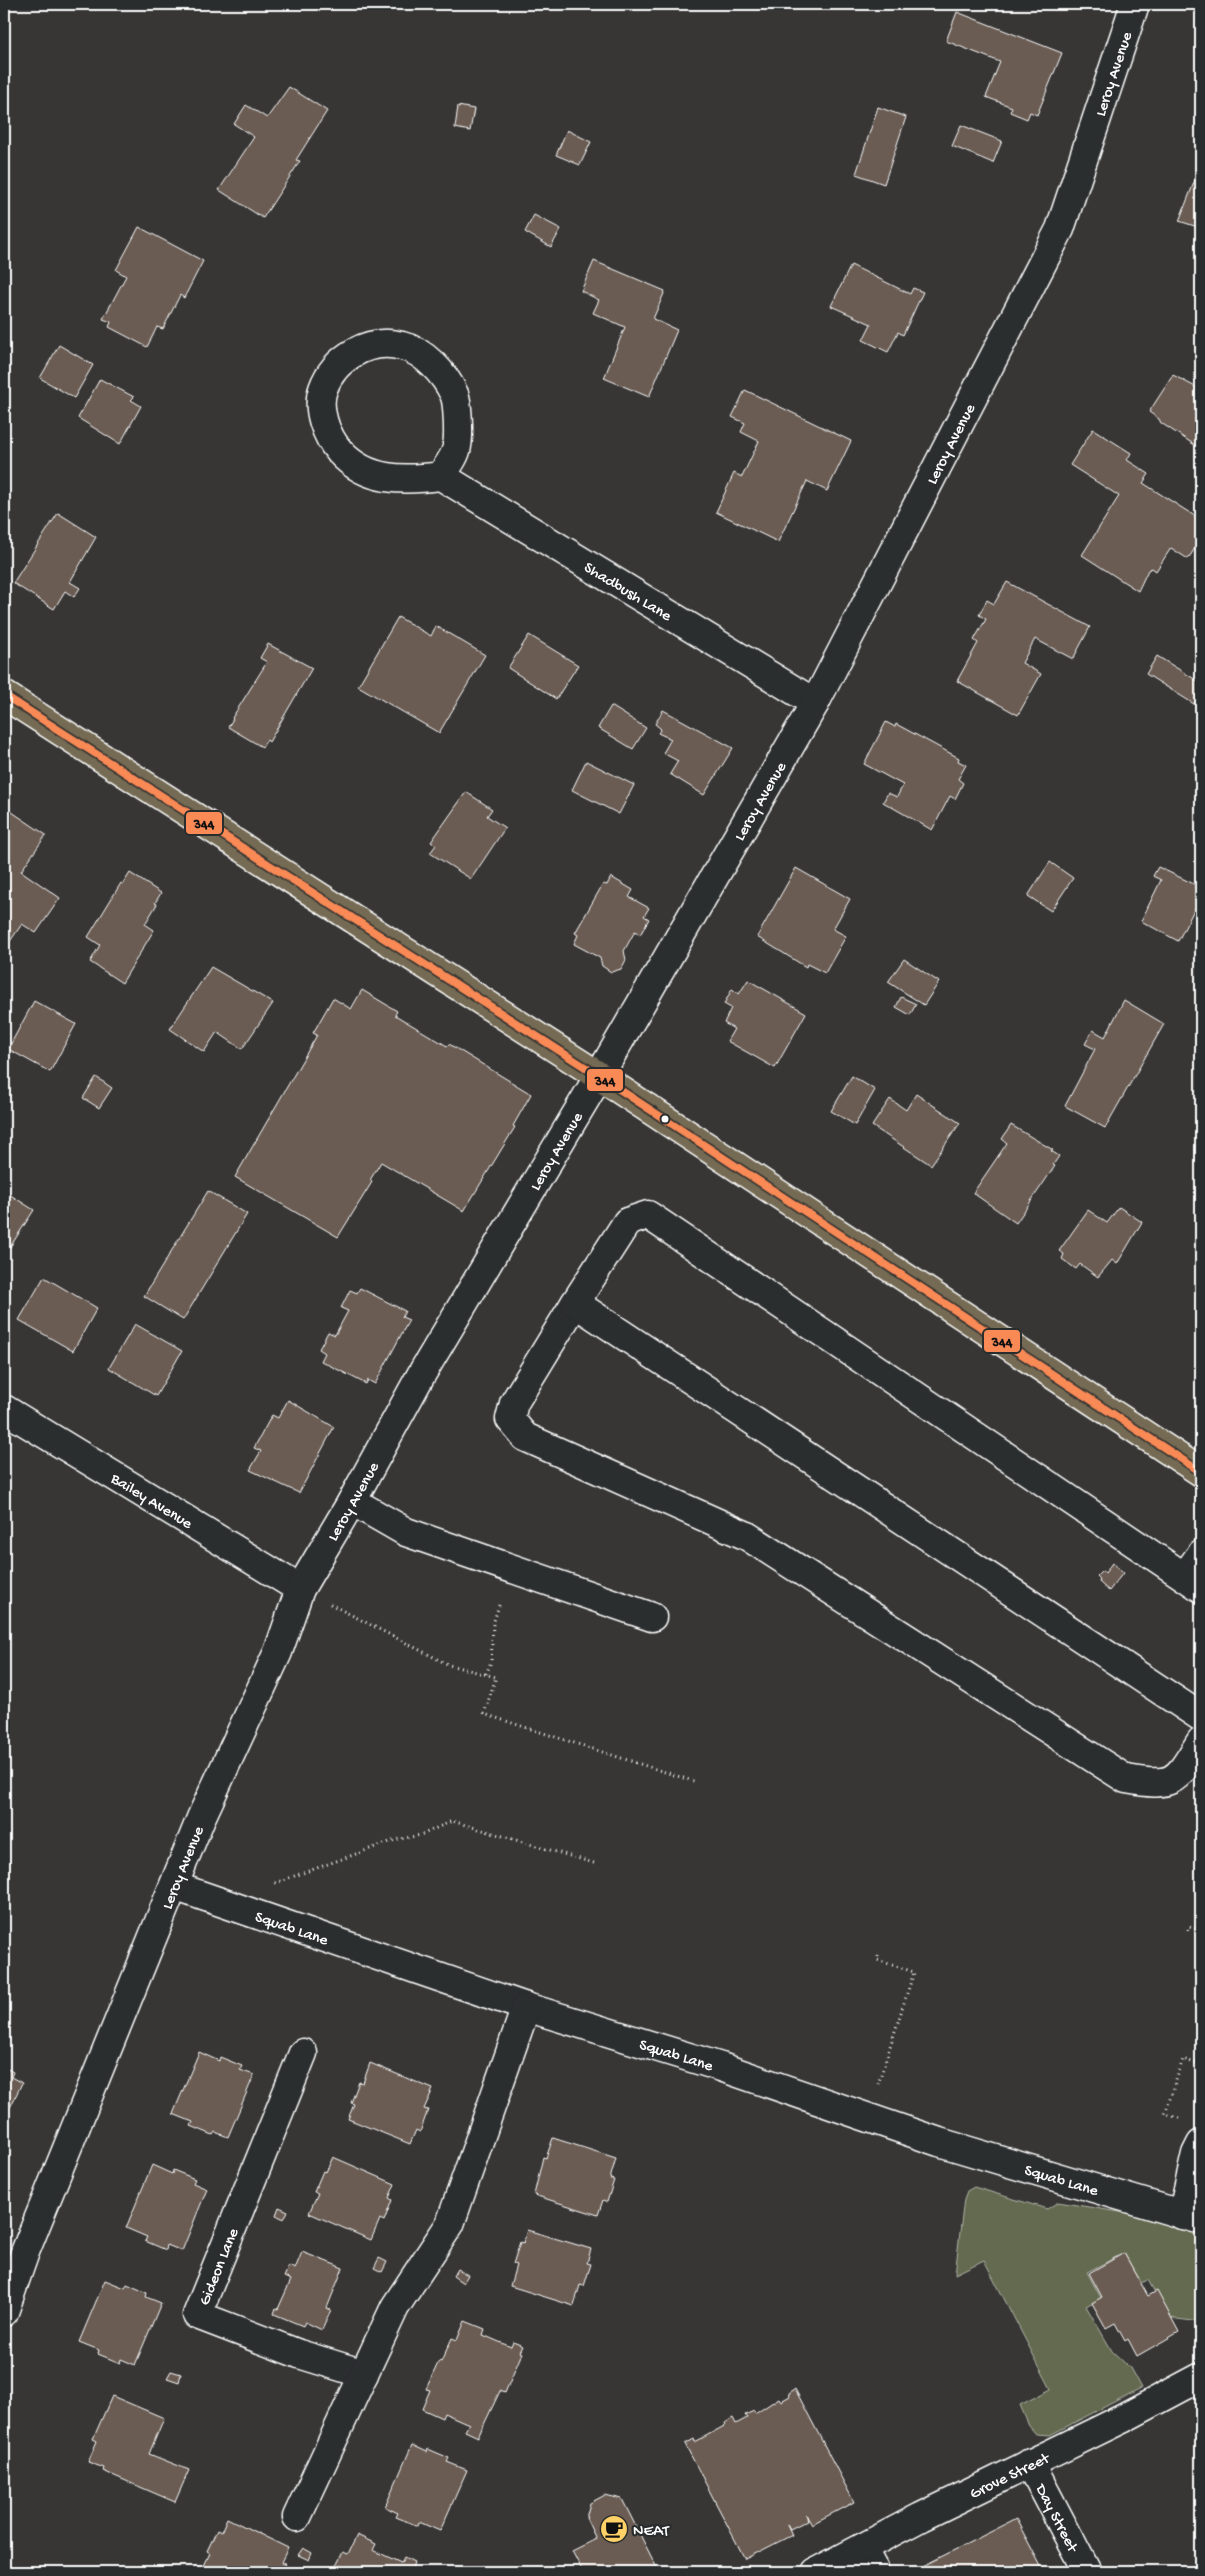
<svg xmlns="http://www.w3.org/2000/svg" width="1205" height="2576" font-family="'Gochi Hand',sans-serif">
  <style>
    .green { fill: #636a50; stroke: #b1b4a8 }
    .building { fill: #6b5c52; stroke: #fff }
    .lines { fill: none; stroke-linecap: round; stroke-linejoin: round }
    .minor-casing { stroke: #fff; stroke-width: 31 }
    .major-casing { stroke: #fff; stroke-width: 31 }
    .path { stroke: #fff; stroke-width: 3; stroke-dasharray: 1 4; stroke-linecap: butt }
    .minor { stroke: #2a2d2e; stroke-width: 28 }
    .major { stroke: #746b52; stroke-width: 28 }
    .bus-1-casing { stroke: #2a2d2e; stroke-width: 11 }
    .bus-1 { stroke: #f98a56; stroke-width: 8 }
    .bus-dot { fill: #fff; stroke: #2a2d2e; stroke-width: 2 }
    .labels { text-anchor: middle; stroke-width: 4.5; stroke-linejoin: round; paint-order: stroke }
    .street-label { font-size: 16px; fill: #fff; stroke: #2a2d2e }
    .poi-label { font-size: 16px; fill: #fff; stroke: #2a2d2e; text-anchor: start }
    .line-badge { stroke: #2a2d2e; stroke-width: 2 }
    .pale-badge-label { font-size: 14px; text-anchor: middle; font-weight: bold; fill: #111 }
  </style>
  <rect width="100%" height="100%" fill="#373635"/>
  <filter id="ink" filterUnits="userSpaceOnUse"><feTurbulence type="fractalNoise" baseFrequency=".02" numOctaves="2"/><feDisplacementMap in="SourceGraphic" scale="10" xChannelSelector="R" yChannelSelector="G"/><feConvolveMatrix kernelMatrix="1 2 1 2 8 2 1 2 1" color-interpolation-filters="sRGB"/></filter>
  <g filter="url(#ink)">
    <polygon class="green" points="974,2187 1047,2209 1058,2202 1163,2219 1201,2231 1201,2322 1169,2318 1148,2280 1141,2283 1124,2253 1087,2272 1101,2298 1086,2306 1112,2351 1130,2368 1141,2388 1050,2435 1036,2434 1029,2426 1020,2405 1051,2389 984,2260 955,2274 964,2199 967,2191"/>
    <g class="building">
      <polygon points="957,12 1062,53 1037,115 1030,112 1027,119 1010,112 1012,107 986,97 1000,62 946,41"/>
      <polygon points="289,87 327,111 296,160 300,161 263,218 219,190 254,137 234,124 246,105 267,118"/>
      <polygon points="458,106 474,109 470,131 455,128"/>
      <polygon points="878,107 906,117 884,184 856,174"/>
      <polygon points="961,125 1002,141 993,163 952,146"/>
      <polygon points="567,130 591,142 580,165 556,155"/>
      <polygon points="1200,154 1201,154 1201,228 1179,221 1200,167 1196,165"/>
      <polygon points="534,215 561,229 551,247 525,232"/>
      <polygon points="139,227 203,261 184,298 180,295 163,329 157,327 147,347 109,327 111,322 103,319 126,276 116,270"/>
      <polygon points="594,261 665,291 653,319 677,330 649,397 604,378 625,327 593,313 599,300 581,291"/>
      <polygon points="851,265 910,294 913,288 923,292 903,335 898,332 888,352 863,340 871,324 831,306"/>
      <polygon points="59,345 93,365 74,398 40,378"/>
      <polygon points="1173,375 1201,390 1201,449 1161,423 1159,419 1149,412"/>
      <polygon points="100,379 134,397 131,400 141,406 120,444 78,418"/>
      <polygon points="745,390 851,441 827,491 807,481 778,542 716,512 734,473 742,477 759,441 741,432 745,423 732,417"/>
      <polygon points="1093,429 1131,453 1127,460 1149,474 1143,483 1201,520 1201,539 1188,559 1171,548 1156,571 1152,568 1148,570 1138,591 1082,555 1119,496 1070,465"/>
      <polygon points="58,513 96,537 70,582 80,588 74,597 65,591 54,609 13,583"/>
      <polygon points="1007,582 1090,627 1073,659 1035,639 1022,663 1041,674 1018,715 957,681 978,643 974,640 986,619 979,615 987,600 994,604"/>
      <polygon points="398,617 431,636 436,626 485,655 439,733 358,686"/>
      <polygon points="529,635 578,665 556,699 508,668"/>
      <polygon points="268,644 312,668 269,742 267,740 262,747 228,727 233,719 232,718 267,662 260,658"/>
      <polygon points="1157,656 1201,683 1201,692 1194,704 1146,674"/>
      <polygon points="611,706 646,728 633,749 598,728"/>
      <polygon points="663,710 733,748 704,795 670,774 678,761 663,753 671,739 658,733 661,729 655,724"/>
      <polygon points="886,722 895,727 896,724 959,758 958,761 966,765 958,779 963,783 955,799 950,796 932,830 883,802 888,793 897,797 903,785 864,764"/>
      <polygon points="586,761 634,785 619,814 572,790"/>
      <polygon points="466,792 492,809 487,816 505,828 471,879 430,853 436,845 431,842"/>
      <polygon points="9,810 46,835 21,871 60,898 36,933 22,924 6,947 4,946 4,817"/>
      <polygon points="1050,862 1073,878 1051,911 1028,896"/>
      <polygon points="1158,867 1196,885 1195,888 1201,892 1201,896 1178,941 1141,921 1161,880 1153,876"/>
      <polygon points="796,868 850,899 833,929 846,936 825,973 807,964 806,967 757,937"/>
      <polygon points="130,873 161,893 155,903 157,904 145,924 154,930 122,983 90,962 100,945 88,937 121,883 123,884"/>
      <polygon points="611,877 633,890 629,897 649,908 644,916 649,919 640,935 635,931 624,951 626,960 621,969 611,972 602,966 600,958 574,944 578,935 575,933 603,884 607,885"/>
      <polygon points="904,959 939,982 924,1005 888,982"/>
      <polygon points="211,967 273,1003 242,1049 217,1032 204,1052 170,1029"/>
      <polygon points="748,980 806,1013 775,1068 727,1041 734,1029 724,1023 731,1008 724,1004 732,989 739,994"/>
      <polygon points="362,990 397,1011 395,1015 447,1046 449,1044 531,1094 513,1126 515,1127 464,1211 381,1162 370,1180 372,1182 338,1237 235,1177 317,1035 313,1033 333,998 351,1009"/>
      <polygon points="901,997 916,1004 910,1015 896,1007"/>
      <polygon points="1124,1000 1164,1024 1105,1128 1065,1106 1095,1049 1085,1044 1093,1030 1105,1037"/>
      <polygon points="34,1001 76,1024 50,1072 8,1049"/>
      <polygon points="852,1076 875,1090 855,1125 831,1111"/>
      <polygon points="96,1077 112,1088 99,1108 83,1098"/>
      <polygon points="916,1094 960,1123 931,1165 872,1126 890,1099 906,1110"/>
      <polygon points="1011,1125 1053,1150 1051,1151 1059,1156 1053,1165 1055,1166 1016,1223 973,1193 1007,1143 1002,1139"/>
      <polygon points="4,1191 34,1210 10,1247 4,1243"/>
      <polygon points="208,1191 247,1214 183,1320 144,1296"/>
      <polygon points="1119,1207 1142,1222 1117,1264 1112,1260 1098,1277 1080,1264 1076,1269 1062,1259 1064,1254 1059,1251 1088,1210 1107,1223"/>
      <polygon points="44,1277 97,1308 73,1351 19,1320"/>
      <polygon points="360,1288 405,1311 402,1317 409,1320 375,1384 368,1380 366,1384 321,1361 325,1353 319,1349 328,1332 335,1335 348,1311 341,1308 350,1290 357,1293"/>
      <polygon points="135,1324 182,1351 156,1396 109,1368"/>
      <polygon points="288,1400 334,1427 299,1493 250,1470 261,1451 254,1448 272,1415 278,1418"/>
      <polygon points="1112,1563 1123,1573 1109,1591 1099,1582 1100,1579 1097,1576 1102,1571 1105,1573"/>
      <polygon points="199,2052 219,2061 220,2057 242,2066 240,2070 254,2075 228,2137 215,2132 213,2135 191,2126 193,2122 173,2114"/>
      <polygon points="370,2063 433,2089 424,2109 428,2110 420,2132 416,2130 410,2144 348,2119 354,2104 351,2103 359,2082 363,2083"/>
      <polygon points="4,2067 13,2072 11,2077 22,2083 4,2120"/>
      <polygon points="553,2138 616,2158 610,2179 614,2180 607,2202 603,2200 598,2215 534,2195 543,2157 546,2158"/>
      <polygon points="333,2157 395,2184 389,2198 392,2200 384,2221 380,2219 371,2240 309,2213 318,2193 314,2192 323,2171 326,2172"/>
      <polygon points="152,2165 172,2174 173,2170 195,2179 193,2183 207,2189 182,2251 167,2245 166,2250 145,2241 147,2237 126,2228"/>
      <polygon points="279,2207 288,2211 284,2219 276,2215"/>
      <polygon points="527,2230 591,2249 587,2263 591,2264 584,2286 580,2285 574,2306 510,2286 516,2265 513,2264 520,2242 523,2243"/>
      <polygon points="302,2252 343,2268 327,2308 331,2310 322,2330 305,2322 303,2326 274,2314 276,2308 278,2309 291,2280 284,2277 289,2266 295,2269"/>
      <polygon points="1124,2253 1148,2296 1157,2291 1179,2332 1137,2356 1128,2339 1125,2341 1115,2323 1106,2328 1092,2303 1102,2297 1089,2273"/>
      <polygon points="379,2258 387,2262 382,2272 374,2268"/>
      <polygon points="457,2269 468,2275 463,2283 453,2276"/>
      <polygon points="105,2280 125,2288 127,2284 147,2293 146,2297 161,2303 135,2365 121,2359 120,2363 98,2354 99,2350 79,2342"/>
      <polygon points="465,2321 485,2329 483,2335 511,2347 513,2342 523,2346 520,2352 522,2353 505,2393 500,2391 478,2437 465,2431 469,2424 444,2413 442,2418 422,2409 430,2390 426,2389 439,2361 441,2362 452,2338 457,2340"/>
      <polygon points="171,2371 181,2374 179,2382 167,2378"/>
      <polygon points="795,2389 854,2502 812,2524 806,2514 808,2520 790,2529 787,2524 792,2535 745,2559 685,2444 694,2439 695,2442 726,2425 725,2423 733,2418 736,2424 747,2418 745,2415 754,2411 755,2414 779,2398 781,2401 790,2396 789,2393"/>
      <polygon points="112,2396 164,2418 149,2454 189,2470 175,2502 103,2471 104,2468 88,2462 97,2441 93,2439"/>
      <polygon points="412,2445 427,2452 428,2449 449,2458 447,2462 467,2470 440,2531 419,2522 418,2526 396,2517 398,2513 385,2507"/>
      <polygon points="605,2495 622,2499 659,2572 583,2572 572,2551 596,2539 586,2518 590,2503"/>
      <polygon points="227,2518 288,2548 281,2562 285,2563 280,2572 201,2572 210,2553 207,2551 217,2530 221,2532"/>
      <polygon points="1016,2519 1044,2572 911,2572"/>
      <polygon points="357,2535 376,2544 373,2550 401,2563 404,2557 414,2562 411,2572 333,2572 343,2552 348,2554"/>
      <polygon points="303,2548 312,2553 309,2560 298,2555"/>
    </g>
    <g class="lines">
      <g class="minor-casing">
        <g id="minor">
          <path id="s1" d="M441,476C446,468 456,456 457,446C459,436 458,402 454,394C445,374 424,351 402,346C369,337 334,358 323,389C316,409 326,436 340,452C367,482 404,481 441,476L815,703"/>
          <path d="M575,1303L514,1403L510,1419L525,1437L747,1536L1126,1779C1176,1788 1176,1781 1201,1741"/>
          <path id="s2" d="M4,1409L300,1589"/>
          <polyline points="352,1501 406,1532 652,1617"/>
          <polyline points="1185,1576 1201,1554"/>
          <polyline points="1201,1588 648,1215 627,1222 575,1303 1201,1717"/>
          <path id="s3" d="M174,1886L526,2007L721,2067L939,2142L1201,2220"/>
          <polyline points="303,2053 197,2315 299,2354 364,2374"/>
          <polyline points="1182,2215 1196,2154 1201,2144"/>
          <path id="s4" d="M4,2312L25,2252L201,1818L278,1652L300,1589L352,1501L421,1375L599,1076L815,703L1060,229L1135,4"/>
          <path id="s5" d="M1030,2463L1087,2572"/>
          <polyline points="297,2517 395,2307 450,2224 526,2007"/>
          <polyline points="862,2548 875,2572"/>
          <path id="s6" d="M816,2572L921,2517L1124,2418L1201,2377"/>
        </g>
      </g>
      <g class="major-casing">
        <polyline id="major" points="4,695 599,1076 1201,1472"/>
      </g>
      <g class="path">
        <polyline points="330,1604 449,1665 496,1677 484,1714 696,1782"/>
        <polyline points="486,1674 491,1662 493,1624 500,1602"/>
        <polyline points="1196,1803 1201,1811"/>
        <polyline points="275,1883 395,1840 421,1835 452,1821 597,1864"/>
        <polyline points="1188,1930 1189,1926 1201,1930"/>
        <polyline points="878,1956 877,1960 914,1972 878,2084"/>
        <polyline points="1179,2118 1165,2114 1183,2059 1201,2065"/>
      </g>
      <use href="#minor" class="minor"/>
      <use href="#major" class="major"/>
      <g class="bus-1-casing">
        <polyline id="bus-1" points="4,695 599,1076 1201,1472"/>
      </g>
      <use href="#bus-1" class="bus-1"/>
    </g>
  </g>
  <defs>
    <g id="cafe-disc" transform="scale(1.4375)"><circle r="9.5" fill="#ffd166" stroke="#2a2d2e"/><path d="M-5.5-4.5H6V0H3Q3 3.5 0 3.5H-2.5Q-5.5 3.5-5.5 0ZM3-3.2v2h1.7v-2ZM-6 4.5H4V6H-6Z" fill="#111"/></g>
  </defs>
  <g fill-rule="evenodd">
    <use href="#cafe-disc" x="614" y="2529"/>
  </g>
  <circle class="bus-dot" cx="665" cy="1119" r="4.5"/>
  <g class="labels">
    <g class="street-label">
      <text dy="6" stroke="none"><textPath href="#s4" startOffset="2504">Leroy Avenue</textPath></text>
      <text dy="6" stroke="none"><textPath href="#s4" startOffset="2099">Leroy Avenue</textPath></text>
      <text dy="6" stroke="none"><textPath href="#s1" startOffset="654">Shadbush Lane</textPath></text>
      <text dy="6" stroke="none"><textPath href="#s4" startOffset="1694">Leroy Avenue</textPath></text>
      <text dy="6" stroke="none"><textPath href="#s4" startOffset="1289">Leroy Avenue</textPath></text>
      <text dy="6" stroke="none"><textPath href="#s2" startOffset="174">Bailey Avenue</textPath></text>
      <text dy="6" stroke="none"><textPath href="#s4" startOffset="884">Leroy Avenue</textPath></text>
      <text dy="6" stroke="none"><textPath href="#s4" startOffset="479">Leroy Avenue</textPath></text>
      <text dy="6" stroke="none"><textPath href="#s3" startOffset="125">Squab Lane</textPath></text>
      <text dy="6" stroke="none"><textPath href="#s3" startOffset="530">Squab Lane</textPath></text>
      <text dy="6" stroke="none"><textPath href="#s3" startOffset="935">Squab Lane</textPath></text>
      <text transform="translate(217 2266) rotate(-68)" y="6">Gideon Lane</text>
      <text dy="6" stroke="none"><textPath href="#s6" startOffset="216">Grove Street</textPath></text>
      <text dy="6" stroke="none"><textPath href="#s5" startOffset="61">Day Street</textPath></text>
    </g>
    <g class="poi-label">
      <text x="633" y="2535">NEAT</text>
    </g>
  </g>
  <g class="line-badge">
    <rect x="185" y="811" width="38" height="24" rx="5" fill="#f98a56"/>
    <rect x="586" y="1068" width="38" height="24" rx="5" fill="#f98a56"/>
    <rect x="983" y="1329" width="38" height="24" rx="5" fill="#f98a56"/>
  </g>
  <g class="pale-badge-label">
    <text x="204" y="828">344</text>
    <text x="605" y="1085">344</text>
    <text x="1002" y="1346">344</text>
  </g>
  <rect width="1205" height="2576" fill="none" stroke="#2a2d2e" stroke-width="20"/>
  <rect x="10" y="10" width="1185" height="2556" fill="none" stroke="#fff" stroke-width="2" filter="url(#ink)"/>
</svg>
